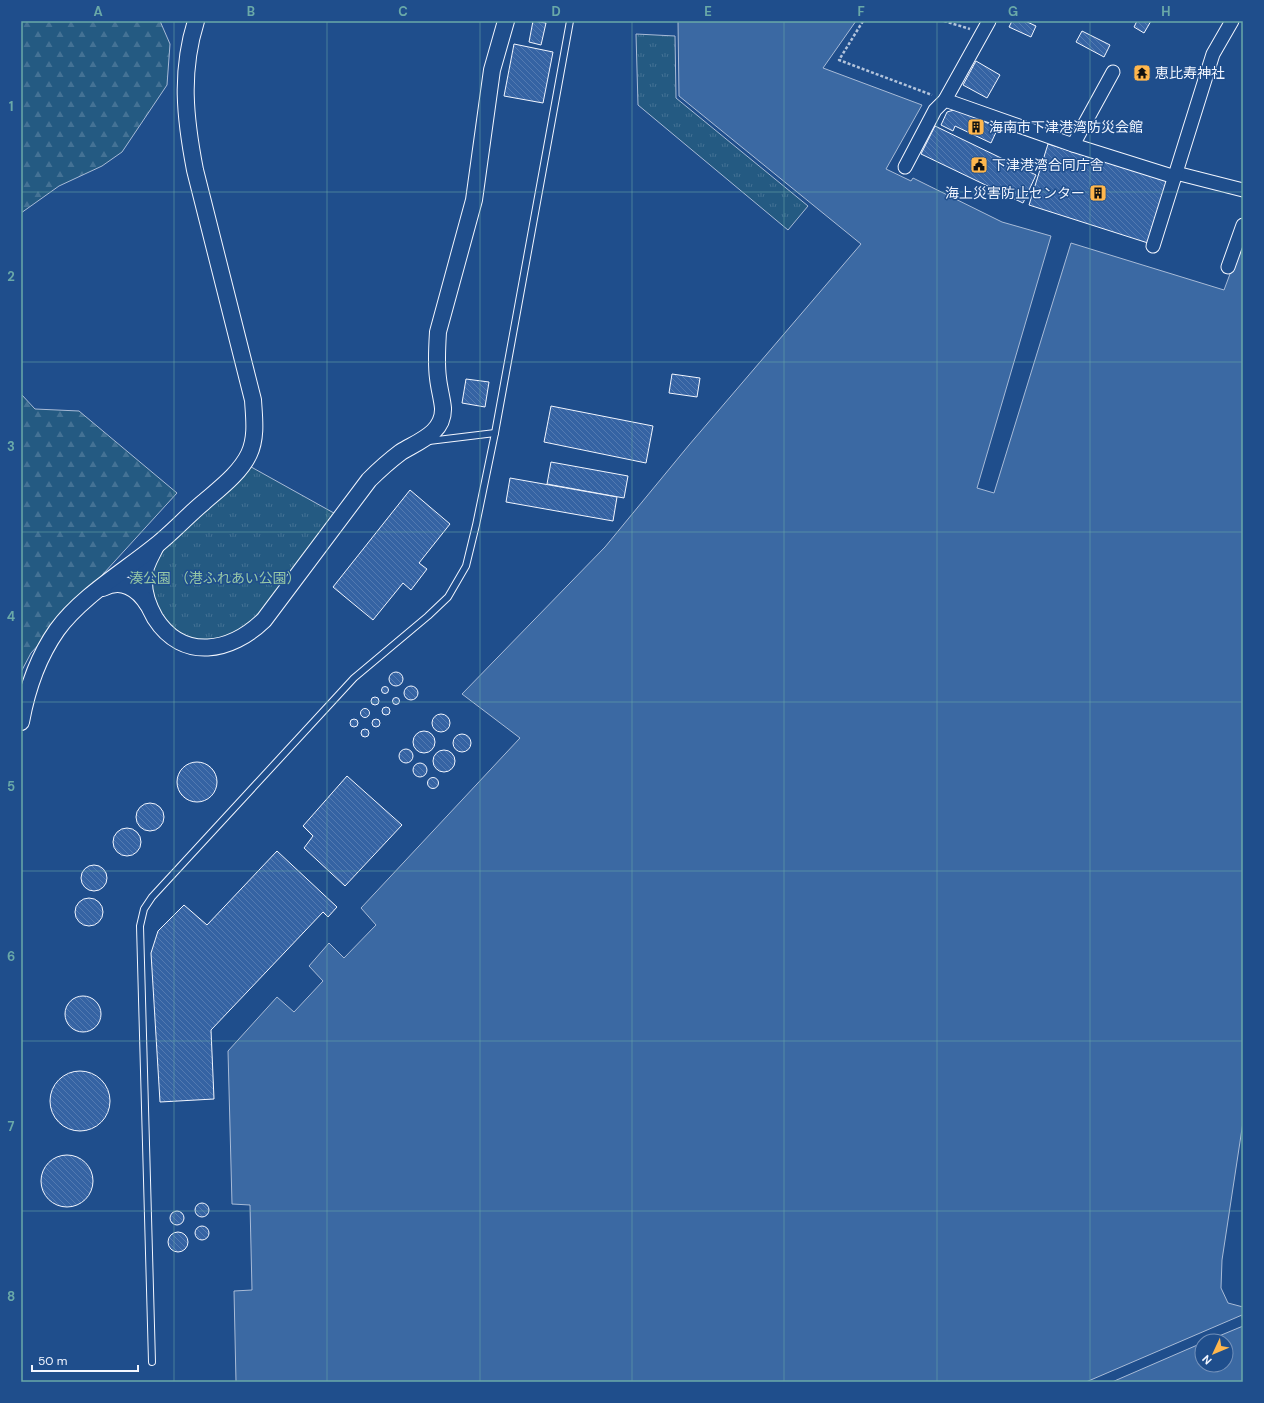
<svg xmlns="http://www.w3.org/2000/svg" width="1264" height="1403" font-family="'DM Sans','Noto Sans JP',sans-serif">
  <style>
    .forest { fill: url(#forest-firs); stroke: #a8bbd7 }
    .park { fill: url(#park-tufts); stroke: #a8bbd7 }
    .water { fill: #3b69a3; stroke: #a8bbd7; fill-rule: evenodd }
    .pier { fill: #1f4e8c; stroke: #a8bbd7 }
    .building { fill: url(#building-back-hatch); stroke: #f2f6ff }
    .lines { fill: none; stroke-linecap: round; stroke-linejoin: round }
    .service-casing { stroke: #f2f6ff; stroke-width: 8 }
    .minor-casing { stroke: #f2f6ff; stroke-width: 15 }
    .tertiary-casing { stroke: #f2f6ff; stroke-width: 18 }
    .path { stroke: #b3c4dc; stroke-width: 2.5; stroke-dasharray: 3 2; stroke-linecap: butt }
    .service { stroke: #1f4e8c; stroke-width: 6 }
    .minor { stroke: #1f4e8c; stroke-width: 13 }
    .tertiary { stroke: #1f4e8c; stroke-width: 16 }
    .grid { fill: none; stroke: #6aa9a8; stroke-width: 1; stroke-opacity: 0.55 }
    .labels { text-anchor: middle; stroke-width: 3; stroke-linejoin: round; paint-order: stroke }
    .poi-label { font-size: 14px; fill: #f2f6ff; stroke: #1f4e8c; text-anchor: start }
    .park-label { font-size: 14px; fill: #97c8a6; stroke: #1f4e8c }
    .neatline { fill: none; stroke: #6aa9a8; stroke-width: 1.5 }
    .grid-label { font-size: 13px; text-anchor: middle; font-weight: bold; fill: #6aa9a8 }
  </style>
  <defs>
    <pattern id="forest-firs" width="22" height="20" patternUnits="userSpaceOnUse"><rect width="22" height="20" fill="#245a82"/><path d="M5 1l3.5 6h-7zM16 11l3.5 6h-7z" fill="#447295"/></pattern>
    <pattern id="park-tufts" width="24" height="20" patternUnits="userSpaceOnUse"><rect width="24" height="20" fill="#245a82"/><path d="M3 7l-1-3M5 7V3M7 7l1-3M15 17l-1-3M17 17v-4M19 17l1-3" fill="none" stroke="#447295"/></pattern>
    <pattern id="building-back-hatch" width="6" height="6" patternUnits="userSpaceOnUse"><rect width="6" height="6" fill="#3563a3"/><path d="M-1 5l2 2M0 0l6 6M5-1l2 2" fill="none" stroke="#537ab1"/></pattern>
  </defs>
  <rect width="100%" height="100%" fill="#1f4e8c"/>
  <g class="forest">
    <polygon points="21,21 160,21 170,44 167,85 122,152 102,166 59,186 21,213"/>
    <polygon points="21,394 35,409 79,411 177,493 31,653 21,672"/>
  </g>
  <g class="park">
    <polygon points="636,34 675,36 676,98 808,206 788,230 638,105"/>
    <polygon points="244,463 341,517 264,620 199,648 157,621 147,566"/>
  </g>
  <path class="water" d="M678,21H856L823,68L922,105L886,169L911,181L913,178L1002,222L1051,236L977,488L994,493L1071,243L1224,290L1243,239V1122L1222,1260L1221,1288L1228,1303L1243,1307V1382H236L234,1291L252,1290L250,1205L232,1204L228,1051L277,997L294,1012L323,981L309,966L329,943L344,958L376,925L361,908L520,738L462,694L605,547L689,445L861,244L679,96ZM1202,1341H1226V1365H1202Z"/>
  <polygon class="pier" points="1242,1315 1243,1326 1207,1341 1202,1341 1202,1343 1112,1382 1086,1382"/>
  <g class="building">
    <polygon points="533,21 546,23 541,45 529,42"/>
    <polygon points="1012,21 1025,21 1036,26 1031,37 1009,27"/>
    <polygon points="1137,21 1151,21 1144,33 1134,27"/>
    <polygon points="1082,31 1110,45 1104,57 1076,42"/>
    <polygon points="514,44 553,52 543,103 504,96"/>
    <polygon points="976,61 1000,75 987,98 963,85"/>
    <polygon points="957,109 998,128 991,143 955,126 953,131 941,125 947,112"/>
    <polygon points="935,126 1036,175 1023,203 921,154"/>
    <polygon points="1048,144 1167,181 1148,243 1029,205"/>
    <polygon points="672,374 700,378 697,397 669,393"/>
    <polygon points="466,379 489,382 485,407 462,403"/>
    <polygon points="551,406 653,426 646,463 544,442"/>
    <polygon points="551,462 628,476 624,498 547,484"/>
    <polygon points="510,478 617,497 613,521 506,502"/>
    <polygon points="410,490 450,524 419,563 427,569 411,590 403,583 373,620 333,587"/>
    <circle cx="396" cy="679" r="7"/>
    <circle cx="411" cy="693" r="7"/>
    <circle cx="385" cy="690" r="3.5"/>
    <circle cx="375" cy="701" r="4"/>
    <circle cx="396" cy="701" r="3.5"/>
    <circle cx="386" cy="711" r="4"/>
    <circle cx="365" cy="713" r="4.5"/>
    <circle cx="441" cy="723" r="9"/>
    <circle cx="376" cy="723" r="4"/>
    <circle cx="354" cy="723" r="4"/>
    <circle cx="365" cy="733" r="4"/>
    <circle cx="424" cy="742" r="11"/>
    <circle cx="462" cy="743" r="9"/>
    <circle cx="406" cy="756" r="7"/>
    <circle cx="444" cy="761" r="11"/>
    <circle cx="197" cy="782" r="20"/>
    <circle cx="420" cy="770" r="7"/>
    <polygon points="347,776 402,825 345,886 304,848 313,836 303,826"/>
    <circle cx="433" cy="783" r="5.5"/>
    <circle cx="150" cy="817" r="14"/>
    <circle cx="127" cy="842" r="14"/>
    <polygon points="277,851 337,907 328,917 323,912 211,1030 214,1099 160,1102 151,953 158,931 184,905 207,925"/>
    <circle cx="94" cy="878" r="13"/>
    <circle cx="89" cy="912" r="14"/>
    <circle cx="83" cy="1014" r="18"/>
    <circle cx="80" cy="1101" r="30"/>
    <circle cx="67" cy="1181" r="26"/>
    <circle cx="202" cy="1210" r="7"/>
    <circle cx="177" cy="1218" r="7"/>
    <circle cx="202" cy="1233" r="7"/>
    <circle cx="178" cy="1242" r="10"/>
  </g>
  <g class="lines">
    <g class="service-casing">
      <g id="service">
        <polyline points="429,441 495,433"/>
        <polyline points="152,1362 140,926 144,909 152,897 354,678 428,616 448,597 466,566 476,525 495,433 570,21"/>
      </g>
    </g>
    <g class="minor-casing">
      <g id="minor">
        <polyline points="945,100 1073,145 1175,177"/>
        <polyline points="1073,145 1113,72"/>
        <polyline points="905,167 935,110 945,100 989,21"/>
        <polyline points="1176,173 1243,190"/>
        <polyline points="1153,246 1213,54 1232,21"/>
        <polyline points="1228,267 1243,225"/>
      </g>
    </g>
    <g class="tertiary-casing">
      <g id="tertiary">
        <path d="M156,546C151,556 144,567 144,577C143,592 148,606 155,618C183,662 231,652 264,620L369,480C379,470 389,461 401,452C419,441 444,433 443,408C442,398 439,388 438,378C436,363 437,348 438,332L474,200L492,70L506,21"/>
        <path d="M103,588C121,578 138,588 148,605"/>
        <path d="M21,722C27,689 38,657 57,630C81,597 123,572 154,547C172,533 187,516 204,502C220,488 240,473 249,454C257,437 254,417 253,400L195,170C185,118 180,72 196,21"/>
      </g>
    </g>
    <g class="path">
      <polyline points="863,21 839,60 932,95"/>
      <polyline points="944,21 970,29"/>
    </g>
    <use href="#service" class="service"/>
    <use href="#minor" class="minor"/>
    <use href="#tertiary" class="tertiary"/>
  </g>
  <path class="grid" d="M174,21V1382M327,21V1382M480,21V1382M632,21V1382M784,21V1382M937,21V1382M1090,21V1382M21,192H1243M21,362H1243M21,532H1243M21,702H1243M21,871H1243M21,1041H1243M21,1211H1243"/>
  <defs>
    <g id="temple-square" transform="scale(0.9)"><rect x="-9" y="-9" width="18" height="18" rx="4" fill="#ffb74d" stroke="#1f4e8c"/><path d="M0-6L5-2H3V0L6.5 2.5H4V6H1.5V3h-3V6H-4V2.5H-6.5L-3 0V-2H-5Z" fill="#111"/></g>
    <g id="building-square" transform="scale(0.9)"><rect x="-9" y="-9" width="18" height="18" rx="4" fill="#ffb74d" stroke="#1f4e8c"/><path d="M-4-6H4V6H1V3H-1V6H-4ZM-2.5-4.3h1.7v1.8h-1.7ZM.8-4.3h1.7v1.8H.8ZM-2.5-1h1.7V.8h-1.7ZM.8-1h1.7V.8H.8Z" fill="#111"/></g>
    <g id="civic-square" transform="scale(0.9)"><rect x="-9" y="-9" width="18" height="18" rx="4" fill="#ffb74d" stroke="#1f4e8c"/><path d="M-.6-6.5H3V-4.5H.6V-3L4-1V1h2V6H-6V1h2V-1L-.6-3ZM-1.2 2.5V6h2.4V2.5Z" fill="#111"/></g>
  </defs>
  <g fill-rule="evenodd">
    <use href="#temple-square" x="1142" y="73"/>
    <use href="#building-square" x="976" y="127"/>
    <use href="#civic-square" x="979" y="165"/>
    <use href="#building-square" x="1098" y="193"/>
  </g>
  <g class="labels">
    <g class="poi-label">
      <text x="1155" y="78">恵比寿神社</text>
      <text x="989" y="132">海南市下津港湾防災会館</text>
      <text x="992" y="170">下津港湾合同庁舎</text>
      <text x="1085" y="198" text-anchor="end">海上災害防止センター</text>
    </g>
    <g class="park-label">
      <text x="215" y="583">湊公園 （港ふれあい公園）</text>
    </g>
  </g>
  <rect width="1264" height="1403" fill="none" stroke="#1f4e8c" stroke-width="44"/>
  <g transform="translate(1214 1353) rotate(226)"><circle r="19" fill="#1f4e8c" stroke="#7391ba"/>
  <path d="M0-3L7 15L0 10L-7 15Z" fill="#ffb74d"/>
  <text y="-6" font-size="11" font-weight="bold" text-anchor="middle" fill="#f2f6ff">N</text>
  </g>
  <path d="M32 1365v6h106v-6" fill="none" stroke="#f2f6ff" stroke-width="2"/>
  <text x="38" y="1365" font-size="12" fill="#f2f6ff" stroke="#1f4e8c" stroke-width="3" paint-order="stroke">50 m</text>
  <rect x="22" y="22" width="1220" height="1359" class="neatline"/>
  <g class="grid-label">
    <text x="98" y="16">A</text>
    <text x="251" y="16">B</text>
    <text x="403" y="16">C</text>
    <text x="556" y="16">D</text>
    <text x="708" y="16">E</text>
    <text x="861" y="16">F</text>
    <text x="1013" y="16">G</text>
    <text x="1166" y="16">H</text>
    <text x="11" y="111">1</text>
    <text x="11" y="281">2</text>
    <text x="11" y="451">3</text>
    <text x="11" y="621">4</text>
    <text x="11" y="791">5</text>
    <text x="11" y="961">6</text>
    <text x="11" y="1131">7</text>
    <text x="11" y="1301">8</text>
  </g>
</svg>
